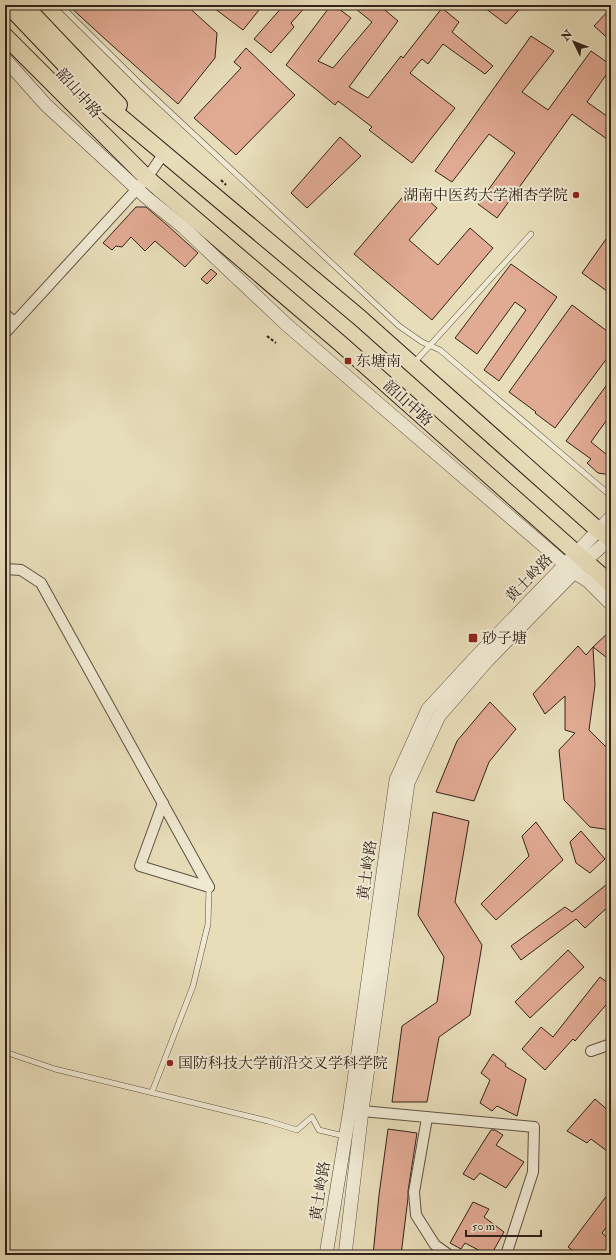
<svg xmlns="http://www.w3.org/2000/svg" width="616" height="1260" font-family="'IM FELL Double Pica','Noto Serif SC',serif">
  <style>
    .building { fill: #e1aa93; stroke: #33221c }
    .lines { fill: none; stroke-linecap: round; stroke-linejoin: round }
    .service-casing { stroke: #605143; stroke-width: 6 }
    .minor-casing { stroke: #605143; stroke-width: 12 }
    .tertiary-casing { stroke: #605143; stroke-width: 14 }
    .primary-casing { stroke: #33221c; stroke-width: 18 }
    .path { stroke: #33221c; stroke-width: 2; stroke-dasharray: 3 2; stroke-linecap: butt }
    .service { stroke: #efe9d2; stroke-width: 5 }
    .minor { stroke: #efe9d2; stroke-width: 10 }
    .tertiary { stroke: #efe9d2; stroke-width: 13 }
    .primary { stroke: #e7ddb9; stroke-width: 16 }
    .poi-dot { fill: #8f2418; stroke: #efe9d2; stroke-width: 1.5 }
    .labels { text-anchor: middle; stroke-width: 4; stroke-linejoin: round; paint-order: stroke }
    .street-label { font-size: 15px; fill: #33221c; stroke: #efe9d2 }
    .poi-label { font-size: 15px; fill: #33221c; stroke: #efe9d2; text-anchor: start }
  </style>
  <rect width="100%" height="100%" fill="#e7ddb9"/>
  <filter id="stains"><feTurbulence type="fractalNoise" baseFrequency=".005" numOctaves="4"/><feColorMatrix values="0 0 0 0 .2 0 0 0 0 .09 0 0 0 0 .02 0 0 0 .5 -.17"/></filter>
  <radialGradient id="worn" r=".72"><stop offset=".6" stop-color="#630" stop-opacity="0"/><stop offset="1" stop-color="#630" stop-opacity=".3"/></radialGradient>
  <g class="building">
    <polygon points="68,5 186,5 217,33 215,58 178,104 105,39"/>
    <polygon points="210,5 263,5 243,30"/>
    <polygon points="284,5 307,5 291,23 294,27 271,53 254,39"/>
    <polygon points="331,5 334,5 351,18 318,61 333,68 372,22 351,5 379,5 398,21 349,87 368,98 401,56 403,58 442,8 459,22 452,32 493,66 485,74 443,44 428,64 422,59 410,73 455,108 412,163 369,130 372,127 338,101 335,105 286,65"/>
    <polygon points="481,5 523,5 506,24"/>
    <polygon points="611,8 611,41 594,26"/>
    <polygon points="531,36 554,51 522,92 548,110 591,51 611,65 611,68 587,102 611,119 611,142 572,114 497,218 478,204 515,153 489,134 452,182 435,171"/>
    <polygon points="246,48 295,95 236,155 194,118 241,68 234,62"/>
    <polygon points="340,137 361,156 307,208 291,193"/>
    <polygon points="412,186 437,208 409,240 438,265 470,228 493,248 432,320 354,254"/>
    <polygon points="136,207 146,207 167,225 198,253 185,267 155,241 145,251 131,237 122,247 116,246 112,250 103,243"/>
    <polygon points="611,232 611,294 582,273"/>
    <polygon points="511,264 557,297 499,381 484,370 526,310 515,302 477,354 455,338"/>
    <polygon points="211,269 217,274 207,284 201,279"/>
    <polygon points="572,305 611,334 611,353 555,428 535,413 536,412 509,392"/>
    <polygon points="611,379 611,414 591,442 611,458 611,475 598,473 587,463 591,459 566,441"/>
    <polygon points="611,630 611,661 593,647"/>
    <polygon points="578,646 586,655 593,647 595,685 589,730 611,752 611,830 590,827 564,800 559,750 575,733 565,730 565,696 545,714 533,694"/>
    <polygon points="490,702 516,729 489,762 474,801 436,792 457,741"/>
    <polygon points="433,812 469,821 455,902 482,945 470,1015 439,1037 427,1102 392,1102 402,1026 437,1002 444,957 418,915"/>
    <polygon points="536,822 563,860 496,920 481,904 529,856 522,836"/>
    <polygon points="581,831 605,859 590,873 576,863 570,842"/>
    <polygon points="611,881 611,904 585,928 576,919 521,960 511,946 565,907 572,912"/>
    <polygon points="568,950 584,967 530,1018 515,1002"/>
    <polygon points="600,977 611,985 611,999 575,1041 573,1039 545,1070 522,1049 541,1027 553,1037"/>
    <polygon points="493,1054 506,1064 505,1066 526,1079 517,1116 497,1106 492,1111 480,1103 490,1080 481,1073"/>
    <polygon points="595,1099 611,1113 611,1154 591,1139 587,1143 567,1131"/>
    <polygon points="388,1129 417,1133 408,1191 408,1198 401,1255 373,1255 379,1195"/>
    <polygon points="491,1130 495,1130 503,1135 496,1145 524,1162 506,1188 480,1173 474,1180 463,1174"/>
    <polygon points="611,1190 611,1221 602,1233 611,1241 611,1255 579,1255 568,1247"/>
    <polygon points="473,1202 489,1209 484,1217 504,1232 491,1255 488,1255 465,1243 461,1249 450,1243"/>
  </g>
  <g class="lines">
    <g class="service-casing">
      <g id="service">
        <polyline points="60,5 142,86 399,326 422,342 440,350 611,496"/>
        <polyline points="413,364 531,234"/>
        <polyline points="5,1052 55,1069 268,1121 297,1130 312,1117 319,1130 344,1136"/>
        <polyline points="152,1092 193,986 208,924 209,887"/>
      </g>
    </g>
    <g class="minor-casing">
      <g id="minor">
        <polyline points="5,314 14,322"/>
        <polyline points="5,333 147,178 164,153"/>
        <polyline points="5,569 21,570 41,583 209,887"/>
        <polyline points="163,803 140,866 209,887"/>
        <polyline points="591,1051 611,1044"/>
        <polyline points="362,1111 534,1127 533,1172 506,1255"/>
        <polyline points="427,1118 414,1192 416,1215 435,1245 449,1255"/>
      </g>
    </g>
    <g class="tertiary-casing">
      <g id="tertiary">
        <polyline points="5,59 46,105 146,197 183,227 287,325 574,572 588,581 611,604"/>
        <polyline points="326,1255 350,1109 396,780 428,709 475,658 611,517"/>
        <polyline points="345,1255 362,1111 408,783 439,716 487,661 585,561 611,538"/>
      </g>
    </g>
    <g class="primary-casing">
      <g id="primary">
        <polyline points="8,5 91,92 360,318 598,530 611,539"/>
        <polyline points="24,5 119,105"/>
        <polyline points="5,36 147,178 341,344 611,584"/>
      </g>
    </g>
    <g class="path">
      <polyline points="221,180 226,185"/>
      <polyline points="267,336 276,343"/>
    </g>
    <use href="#service" class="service"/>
    <use href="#minor" class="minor"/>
    <use href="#tertiary" class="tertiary"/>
    <use href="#primary" class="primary"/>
  </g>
  <g class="poi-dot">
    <circle cx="576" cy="195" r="4"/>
    <rect x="344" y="357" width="8" height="8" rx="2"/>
    <rect x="468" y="633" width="10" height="10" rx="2"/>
    <circle cx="170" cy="1063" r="4"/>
  </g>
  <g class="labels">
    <g class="street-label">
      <text transform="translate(79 93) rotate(49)" y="5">韶山中路</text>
      <text transform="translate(408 403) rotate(42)" y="5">韶山中路</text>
      <text transform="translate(529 578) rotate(-46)" y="5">黄土岭路</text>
      <text transform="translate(367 870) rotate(-82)" y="5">黄土岭路</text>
      <text transform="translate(320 1191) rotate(-81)" y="5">黄土岭路</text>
    </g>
    <g class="poi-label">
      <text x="568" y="200" text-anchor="end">湖南中医药大学湘杏学院</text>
      <text x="356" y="366">东塘南</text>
      <text x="482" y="643">砂子塘</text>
      <text x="178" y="1068">国防科技大学前沿交叉学科学院</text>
    </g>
  </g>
  <rect width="616" height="1260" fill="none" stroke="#e7ddb9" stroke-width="20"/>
  <rect x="6" y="6" width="604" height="1248" fill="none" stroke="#33221c" stroke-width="2"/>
  <rect x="10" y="10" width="596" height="1240" fill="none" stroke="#33221c"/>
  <g transform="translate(574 42) rotate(313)" stroke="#efe9d2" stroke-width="3" paint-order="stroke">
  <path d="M0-3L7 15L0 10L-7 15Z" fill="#33221c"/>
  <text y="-6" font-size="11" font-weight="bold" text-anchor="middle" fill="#33221c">N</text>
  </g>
  <path d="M466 1230v6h75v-6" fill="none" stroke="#33221c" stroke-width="2"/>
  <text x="472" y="1230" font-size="12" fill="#33221c" stroke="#efe9d2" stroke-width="3" paint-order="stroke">50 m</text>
  <rect width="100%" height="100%" filter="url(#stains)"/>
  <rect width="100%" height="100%" fill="url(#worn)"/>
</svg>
